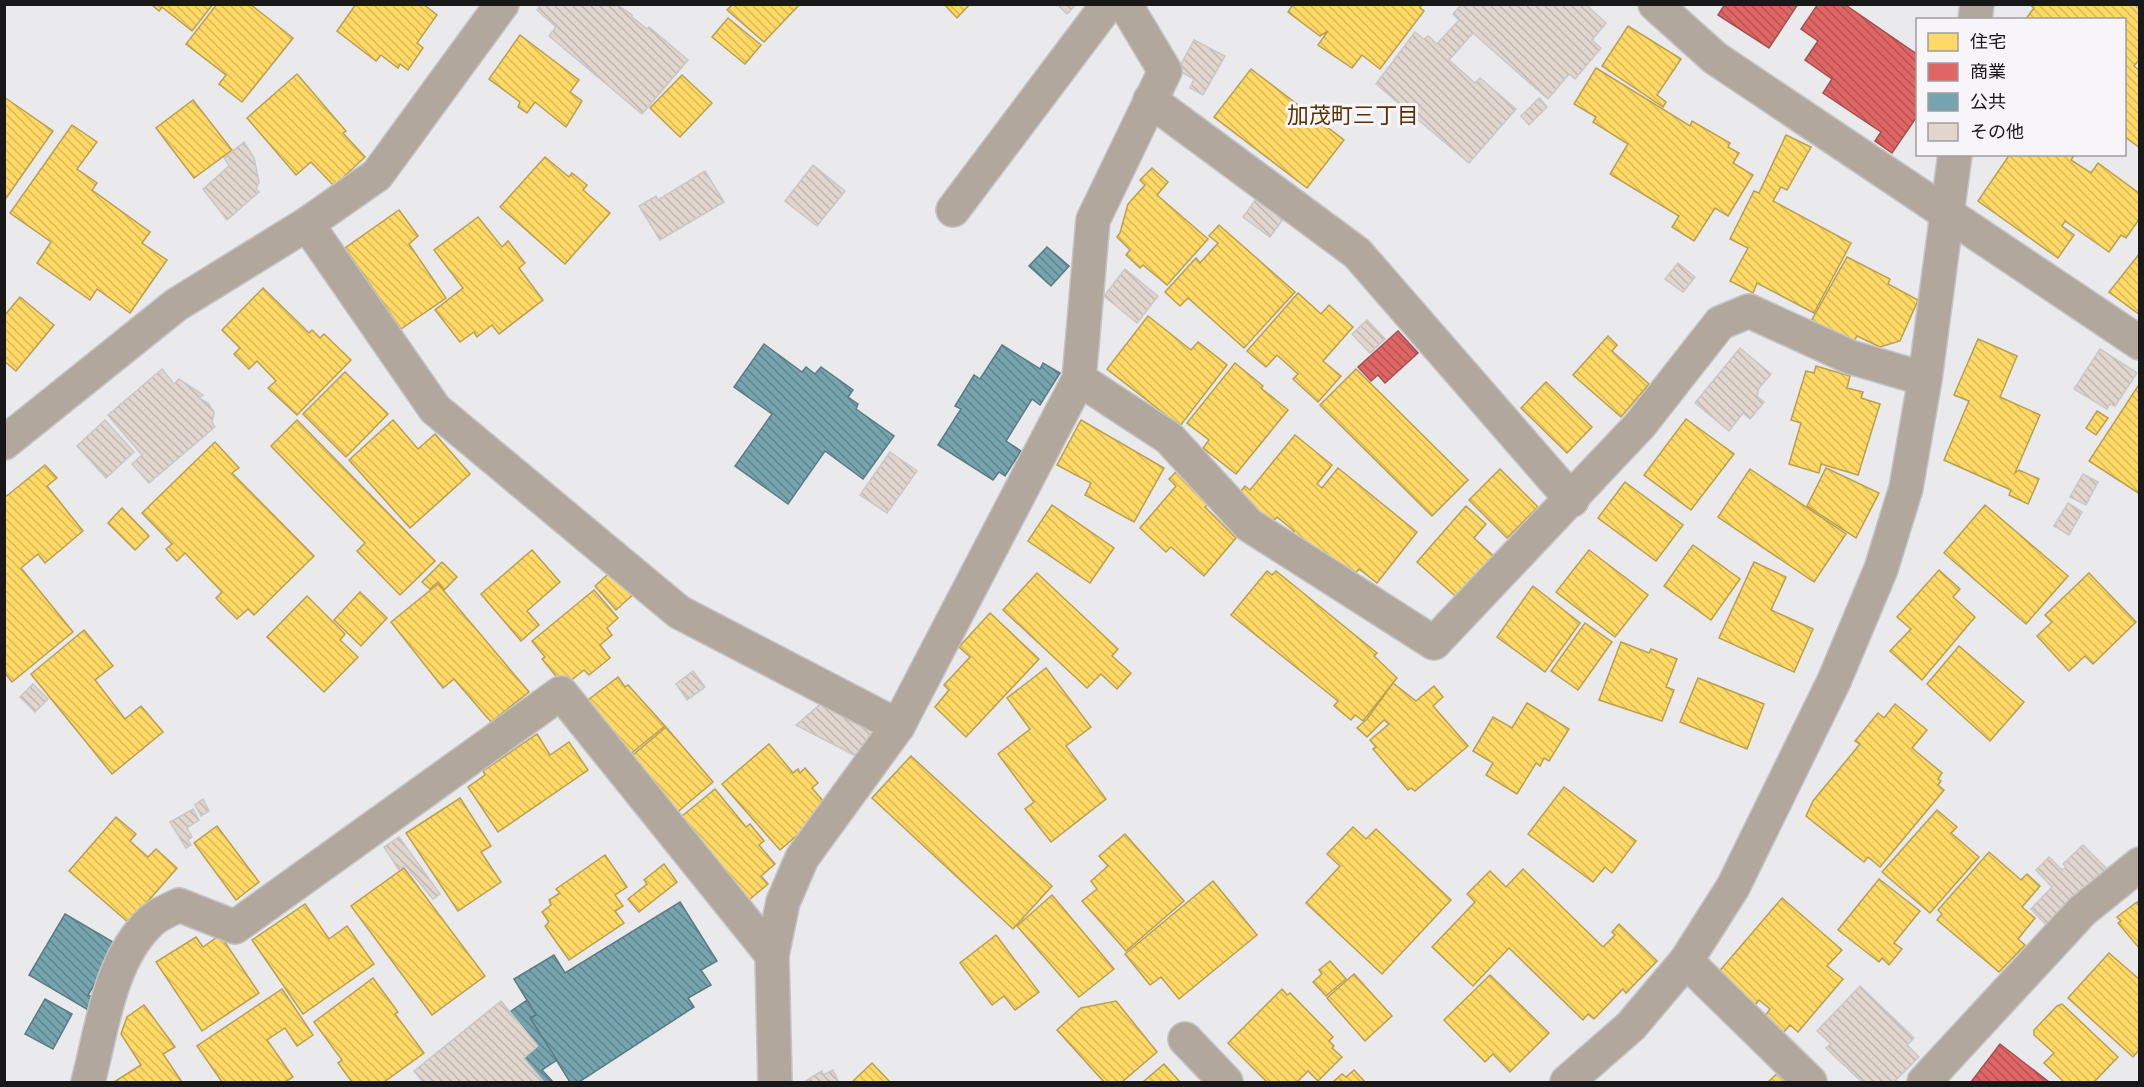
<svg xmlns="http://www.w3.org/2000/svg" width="2144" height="1087" font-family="'Sofia Sans Condensed','Noto Sans JP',sans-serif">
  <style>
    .homes { fill: url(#homes-back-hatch); stroke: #ba9f4f; stroke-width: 1.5 }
    .shops { fill: url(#shops-back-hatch); stroke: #a44f4f; stroke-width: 1.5 }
    .public { fill: url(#public-back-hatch); stroke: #5a7b82; stroke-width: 1.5 }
    .building { fill: url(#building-back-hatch); stroke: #c9c7c8; stroke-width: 1.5 }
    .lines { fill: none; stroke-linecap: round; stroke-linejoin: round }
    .minor-casing { stroke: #c4c4c5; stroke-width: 36 }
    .minor { stroke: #b1a79c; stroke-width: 33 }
    .labels { text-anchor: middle; stroke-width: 6; stroke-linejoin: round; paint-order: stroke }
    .neighbourhood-label { font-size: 22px; fill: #593002; stroke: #f7f5fa }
  </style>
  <defs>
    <pattern id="homes-back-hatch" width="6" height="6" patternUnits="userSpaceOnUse" patternTransform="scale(1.5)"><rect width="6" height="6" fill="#ffd966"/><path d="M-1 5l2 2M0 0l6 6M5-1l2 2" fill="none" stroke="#daba58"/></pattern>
    <pattern id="shops-back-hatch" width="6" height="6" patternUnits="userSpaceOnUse" patternTransform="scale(1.5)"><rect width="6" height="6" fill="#e06666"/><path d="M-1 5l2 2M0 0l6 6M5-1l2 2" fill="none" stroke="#b55353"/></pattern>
    <pattern id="public-back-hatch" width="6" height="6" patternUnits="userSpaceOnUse" patternTransform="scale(1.5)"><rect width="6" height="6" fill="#76a5af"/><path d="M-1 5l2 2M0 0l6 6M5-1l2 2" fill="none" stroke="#60858e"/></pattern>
    <pattern id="building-back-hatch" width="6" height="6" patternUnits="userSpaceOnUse" patternTransform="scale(1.5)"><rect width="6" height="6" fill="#e1d6ce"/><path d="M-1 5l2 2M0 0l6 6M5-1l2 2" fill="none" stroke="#c0b7b0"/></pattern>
  </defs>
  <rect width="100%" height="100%" fill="#eae9ec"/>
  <g class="homes">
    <polygon points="151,4 213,4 192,31 162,7 159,11"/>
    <polygon points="217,4 250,4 293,38 242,102 219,84 226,75 186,44"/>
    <polygon points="356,4 423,4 437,15 417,43 423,48 408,70 400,64 398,68 381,55 376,61 337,31"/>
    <polygon points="733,4 800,4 764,42 727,10"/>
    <polygon points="944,4 970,4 957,18"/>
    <polygon points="1293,4 1422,4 1420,8 1424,11 1380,69 1362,55 1352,68 1318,45 1328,31 1320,36 1288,12"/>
    <polygon points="2029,4 2133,4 2140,9 2140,59 2134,66 2140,71 2140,148 2124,136 2124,20 2025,20 2034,8"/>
    <polygon points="728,18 761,45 745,64 712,37"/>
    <polygon points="1628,26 1681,59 1657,95 1666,102 1663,107 1602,66"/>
    <polygon points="520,35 579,80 570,92 582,101 566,127 535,102 527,113 518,107 520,102 489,79"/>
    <polygon points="1596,68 1690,126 1692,121 1730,143 1728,147 1739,153 1733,163 1753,175 1728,216 1715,208 1694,241 1672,227 1679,216 1610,174 1628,144 1593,122 1596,117 1574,104"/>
    <polygon points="1251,69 1344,140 1307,188 1214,117"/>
    <polygon points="297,74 346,131 343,133 365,157 334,186 311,162 296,175 247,118"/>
    <polygon points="682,75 712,103 680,137 650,108"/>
    <polygon points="4,97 53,131 4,201"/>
    <polygon points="193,100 232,150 194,178 156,128"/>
    <polygon points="72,125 97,142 77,169 97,183 92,190 150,232 142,243 167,260 130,313 97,289 90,300 37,263 51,242 10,213"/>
    <polygon points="1786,135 1811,147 1787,190 1781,187 1773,201 1851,243 1814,313 1757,283 1753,293 1730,281 1748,248 1730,239 1754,191 1759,193"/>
    <polygon points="2010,154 2075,154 2071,160 2091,173 2098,163 2140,194 2140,218 2126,238 2121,235 2109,252 2065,221 2062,226 2074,235 2058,258 1978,201"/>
    <polygon points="545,157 569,177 572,173 587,185 583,190 610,213 565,264 500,207"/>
    <polygon points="1152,168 1168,182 1157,195 1208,239 1167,285 1143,265 1140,268 1126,255 1130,250 1117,237 1120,233 1128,204 1145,185 1140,180"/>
    <polygon points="399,210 418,236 409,244 446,298 401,329 345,248"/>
    <polygon points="478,217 502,247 508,241 525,263 519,268 543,300 499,334 492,325 477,337 474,332 460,342 435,310 463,288 434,250"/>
    <polygon points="1219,225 1295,292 1244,348 1188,298 1180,306 1165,292 1196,258 1200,263 1218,243 1209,236"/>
    <polygon points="2140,253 2140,315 2109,292"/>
    <polygon points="1847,257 1890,279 1888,284 1918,300 1900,341 1880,347 1857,336 1850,347 1809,325"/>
    <polygon points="263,288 309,333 312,330 320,338 324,334 351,360 297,415 268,388 276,381 257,361 249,369 234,354 240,348 222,330"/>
    <polygon points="1298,293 1321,314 1329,305 1353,327 1323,361 1341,376 1318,402 1293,379 1298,374 1277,355 1266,367 1247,351"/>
    <polygon points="20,297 54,325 16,371 4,361 4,316"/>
    <polygon points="1148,316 1191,350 1198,342 1227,365 1180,426 1107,369"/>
    <polygon points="1608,336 1617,345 1612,351 1649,384 1621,417 1573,375"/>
    <polygon points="1978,339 2017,356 2000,397 2040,415 2015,473 2019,470 2039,479 2028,504 2009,495 2011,490 1944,460 1969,401 1954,395"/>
    <polygon points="1235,363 1263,386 1261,388 1288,410 1236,474 1203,448 1209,440 1187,423"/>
    <polygon points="1816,366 1850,376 1847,388 1863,392 1861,398 1880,404 1858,475 1821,464 1819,473 1789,464 1801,423 1791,420 1806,371 1814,373"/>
    <polygon points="1356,369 1468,480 1432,516 1320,405"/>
    <polygon points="345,372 388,414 346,457 303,414"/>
    <polygon points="1546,382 1592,427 1567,453 1521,408"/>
    <polygon points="2140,383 2140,494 2089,461"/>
    <polygon points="2097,411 2108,418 2096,435 2086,428"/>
    <polygon points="1686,419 1734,454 1691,510 1644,475"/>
    <polygon points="297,420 435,561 400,595 357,551 365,543 271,446"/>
    <polygon points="393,420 418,449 435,434 470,474 410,528 349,460"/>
    <polygon points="1081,420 1164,468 1134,522 1085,495 1091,483 1057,465"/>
    <polygon points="1295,435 1332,465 1317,484 1322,488 1338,468 1417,532 1377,583 1359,569 1352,578 1290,536 1294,531 1277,517 1270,525 1236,497 1245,486 1250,490"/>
    <polygon points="215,442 239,468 232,473 314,556 254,615 248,609 237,619 216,598 222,592 185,553 177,561 166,549 172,544 142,513"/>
    <polygon points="45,465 57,478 47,486 83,531 45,563 38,554 21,568 73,632 12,682 4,672 4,498"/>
    <polygon points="1826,468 1879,493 1856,538 1807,506"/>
    <polygon points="1500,469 1538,507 1507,538 1469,500"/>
    <polygon points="1750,469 1846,534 1814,582 1718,517"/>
    <polygon points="1178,470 1211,502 1205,507 1236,538 1204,576 1171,547 1166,552 1140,528 1176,486 1169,479"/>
    <polygon points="1625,482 1683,525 1656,561 1598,518"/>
    <polygon points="1052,505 1114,548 1090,583 1028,541"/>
    <polygon points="1985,505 2068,576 2026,624 1944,553"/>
    <polygon points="1466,506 1486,524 1474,538 1498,560 1462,602 1417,562"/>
    <polygon points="122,508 149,536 135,550 108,523"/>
    <polygon points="1693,545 1740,579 1711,620 1664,586"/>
    <polygon points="532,550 560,582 527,611 539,625 521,641 481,594"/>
    <polygon points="1589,550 1648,595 1615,637 1556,592"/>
    <polygon points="442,562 457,577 444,590 438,582 430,589 422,582"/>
    <polygon points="1754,562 1786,577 1771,610 1813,629 1794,672 1719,638"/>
    <polygon points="616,567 637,591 616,610 595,586"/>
    <polygon points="1939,570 1960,589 1953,597 1975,617 1922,680 1890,651 1911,629 1897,617"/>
    <polygon points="1267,571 1272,575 1276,571 1377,653 1374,656 1397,678 1363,721 1355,715 1351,720 1334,706 1338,701 1231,615"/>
    <polygon points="1037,573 1118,649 1112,656 1131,673 1117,689 1101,674 1087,688 1003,610"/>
    <polygon points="2089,573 2136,622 2093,664 2085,656 2069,671 2037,636 2052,622 2045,615"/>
    <polygon points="438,584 529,692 491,722 454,679 443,688 391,622"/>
    <polygon points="1533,586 1580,623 1545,672 1497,637"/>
    <polygon points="594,590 618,618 607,628 612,635 600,645 610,658 589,675 584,670 564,686 542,659 545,657 532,641"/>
    <polygon points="360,592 387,618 361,646 334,620"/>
    <polygon points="307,596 345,634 340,640 358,657 324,692 267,637"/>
    <polygon points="990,613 1039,659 966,737 935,707 949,690 944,685 970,657 959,647"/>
    <polygon points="1585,623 1612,642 1578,690 1551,671"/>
    <polygon points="84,630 113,666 95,680 125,719 141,706 163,732 112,774 31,674"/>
    <polygon points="1621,642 1649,653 1651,649 1677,659 1666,687 1674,690 1662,721 1599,700"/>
    <polygon points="1959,646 2024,702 1990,741 1927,684"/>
    <polygon points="1046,668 1091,727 1066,746 1106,799 1051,842 1025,809 1034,802 998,754 1030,729 1007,698"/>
    <polygon points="618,677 625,687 628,685 665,726 618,764 575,710"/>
    <polygon points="1698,678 1764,704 1747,749 1680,722"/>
    <polygon points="1393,683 1416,701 1434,686 1443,697 1433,706 1468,746 1415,791 1411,788 1408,790 1373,749 1376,747 1370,740 1389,724 1384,720 1367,737 1357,728 1367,719"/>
    <polygon points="1527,703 1569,729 1549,761 1544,758 1540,766 1536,763 1517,794 1486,775 1493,763 1473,751 1493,717 1512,728"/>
    <polygon points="1895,704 1927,730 1912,748 1942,773 1938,779 1941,781 1938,785 1944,790 1880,867 1868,857 1864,862 1806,816 1813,801 1860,744 1855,741 1878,713 1884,718"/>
    <polygon points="666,727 713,782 668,820 622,764"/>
    <polygon points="537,734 550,755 569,742 588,770 498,832 468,787 485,775 483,771"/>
    <polygon points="769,744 793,773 798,769 800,773 805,768 818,783 812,788 829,808 780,850 722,784"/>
    <polygon points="911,756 1052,886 1013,929 872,798"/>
    <polygon points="1564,787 1636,841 1612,873 1605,867 1593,882 1528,834"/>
    <polygon points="715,789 746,827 750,824 764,841 759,845 775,864 761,876 768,884 743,905 676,821"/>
    <polygon points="460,798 491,846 481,852 501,882 458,911 406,833"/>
    <polygon points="1937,810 1957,827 1951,833 1979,857 1930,913 1882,872"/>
    <polygon points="116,817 136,834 130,841 148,857 156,849 177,868 129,923 69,871"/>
    <polygon points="217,826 259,882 236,900 194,843"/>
    <polygon points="1353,827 1366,839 1376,829 1451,900 1382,974 1306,903 1340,866 1327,854"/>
    <polygon points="1125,834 1184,901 1126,951 1082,901 1097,889 1091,881 1108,866 1099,856"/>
    <polygon points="1989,852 2021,880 2027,874 2040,886 2022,907 2035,918 2018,939 2025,945 1999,972 1937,920 1942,914 1938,910"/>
    <polygon points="605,855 627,887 615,895 623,906 615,911 624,923 569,960 545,926 549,922 542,912 551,905 549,900 560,893 556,889"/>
    <polygon points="664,864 677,882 639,912 628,899 647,884 644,880"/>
    <polygon points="404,868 485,976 432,1015 351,906"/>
    <polygon points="1523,869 1603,947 1615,935 1612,932 1619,924 1657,961 1626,993 1623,989 1594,1019 1588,1014 1583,1020 1509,948 1473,986 1432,947 1475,902 1467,894 1490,871 1506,887"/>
    <polygon points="1879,879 1920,911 1894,943 1902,949 1889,965 1882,958 1879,962 1838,930"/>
    <polygon points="1213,881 1257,935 1179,999 1161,977 1150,985 1125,954"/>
    <polygon points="1052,895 1114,969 1079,997 1017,926"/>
    <polygon points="1782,898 1842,950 1827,966 1843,979 1798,1032 1790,1025 1784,1032 1765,1016 1770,1009 1759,1000 1755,1005 1717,974"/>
    <polygon points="2137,902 2140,905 2140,949 2118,923 2121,921 2117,917"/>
    <polygon points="305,904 329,939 347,926 374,964 303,1014 252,940"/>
    <polygon points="220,935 259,993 202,1031 156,962 196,937 203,947"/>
    <polygon points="996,935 1039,992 1015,1010 1004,996 992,1005 960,963"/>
    <polygon points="2109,953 2140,980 2140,1049 2133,1057 2068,998"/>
    <polygon points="1330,961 1346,979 1326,996 1313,982 1322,974 1319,970"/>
    <polygon points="1354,974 1392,1016 1365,1041 1327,998"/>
    <polygon points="1490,975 1549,1033 1510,1072 1493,1054 1485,1062 1444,1020"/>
    <polygon points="373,978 398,1012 395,1014 424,1053 384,1082 352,1082 338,1063 342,1060 314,1022"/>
    <polygon points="282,989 313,1035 297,1046 285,1028 267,1040 293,1077 285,1082 222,1082 197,1046"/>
    <polygon points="1282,989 1287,995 1290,993 1333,1037 1329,1041 1334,1046 1332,1048 1342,1057 1318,1081 1308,1071 1297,1082 1267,1082 1228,1043"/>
    <polygon points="1116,1001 1157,1052 1122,1082 1104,1082 1057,1030 1081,1008"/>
    <polygon points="2062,1004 2118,1057 2094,1082 2064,1082 2044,1063 2054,1053 2034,1035 2034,1030 2057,1006"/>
    <polygon points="144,1005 175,1047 163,1054 182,1082 114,1082 141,1065 121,1034 127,1017"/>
    <polygon points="872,1063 890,1082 852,1082"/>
    <polygon points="1164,1064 1180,1082 1143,1082"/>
    <polygon points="1354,1070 1365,1082 1333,1082 1342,1074 1346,1077"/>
    <polygon points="1780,1071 1791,1082 1768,1082"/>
  </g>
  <g class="shops">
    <polygon points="1725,4 1798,4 1769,48 1718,15"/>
    <polygon points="1818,4 1844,4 1918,55 1918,115 1892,153 1875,141 1881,132 1823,93 1832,79 1805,60 1818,41 1801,29"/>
    <polygon points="1398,331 1418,353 1385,383 1378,375 1371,381 1358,367"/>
    <polygon points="2000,1044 2049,1082 1971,1082"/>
  </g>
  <g class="public">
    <polygon points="1047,247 1069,266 1051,286 1029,266"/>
    <polygon points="764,344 802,372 806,367 815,374 821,367 853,390 848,397 858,404 856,409 894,436 863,479 825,451 788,504 735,466 772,414 734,387"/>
    <polygon points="1002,345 1040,369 1043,363 1060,373 1040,405 1032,399 1006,441 1021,451 1005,476 999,472 993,480 938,445 961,409 955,406 974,375 980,379"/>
    <polygon points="680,902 717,961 701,970 711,985 688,998 694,1007 579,1082 570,1082 530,1018 536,1015 514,979 554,955 565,973"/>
    <polygon points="65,914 118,945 88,995 102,1002 95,1014 29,975"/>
    <polygon points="45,999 72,1014 53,1049 25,1034"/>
    <polygon points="527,1000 536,1015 530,1018 557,1060 542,1070 553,1082 544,1082 524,1058 538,1046 510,1012"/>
  </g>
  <g class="building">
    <polygon points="542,4 616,4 632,15 632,17 647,29 649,27 688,60 642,114 549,36 556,27 537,10"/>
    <polygon points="1057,4 1076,4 1067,14"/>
    <polygon points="1462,4 1585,4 1606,23 1592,40 1601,48 1575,79 1569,74 1548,99 1473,33 1449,60 1475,83 1480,78 1516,109 1469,163 1376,84 1415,32 1424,39 1428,36 1437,44 1459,20 1453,14"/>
    <polygon points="1194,40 1225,56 1203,95 1190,88 1194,79 1178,70"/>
    <polygon points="1539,98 1547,107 1529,125 1521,116"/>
    <polygon points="244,142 254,158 259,182 256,189 259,192 227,220 203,189 229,166 224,158"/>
    <polygon points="813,165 845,191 817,226 785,201"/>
    <polygon points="705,171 724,202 660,240 639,206 656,196 658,200"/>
    <polygon points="1256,199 1283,219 1270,237 1243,217"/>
    <polygon points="1678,263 1695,277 1683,292 1665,279"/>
    <polygon points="1125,269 1158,296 1137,323 1104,296"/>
    <polygon points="1367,320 1385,339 1370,353 1352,334"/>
    <polygon points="1740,348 1771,374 1759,388 1757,396 1764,402 1750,419 1743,413 1729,431 1695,403"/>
    <polygon points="2100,349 2137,373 2115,406 2110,404 2107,409 2074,389"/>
    <polygon points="162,369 174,384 179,379 203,395 199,398 208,403 214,412 212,423 215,427 149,483 132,464 142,455 108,415"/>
    <polygon points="105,420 134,452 106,478 77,446"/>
    <polygon points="890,452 917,471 887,513 860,495"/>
    <polygon points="2083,474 2098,482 2086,505 2070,497"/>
    <polygon points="2068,503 2082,512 2069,535 2054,526"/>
    <polygon points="693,671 705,687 687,700 676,684"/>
    <polygon points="33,684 48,699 35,712 20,697"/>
    <polygon points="823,702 877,731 863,757 855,754 854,755 796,725"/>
    <polygon points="203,799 209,811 201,816 195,805"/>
    <polygon points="193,809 199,820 187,828 192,837 188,840 191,845 186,848 170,822"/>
    <polygon points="399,837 440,894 433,899 405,865 399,870 384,847"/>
    <polygon points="2083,845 2107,869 2048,927 2031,909 2052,887 2036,870 2049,857 2062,870 2066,867 2063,864"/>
    <polygon points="1860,986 1914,1038 1907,1045 1919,1057 1894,1082 1862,1082 1826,1048 1831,1044 1817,1031"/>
    <polygon points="501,1001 538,1046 524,1058 544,1082 423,1082 414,1071"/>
    <polygon points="833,1070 838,1081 835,1082 804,1082 822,1071 823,1075"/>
  </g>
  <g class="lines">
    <g class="minor-casing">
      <g id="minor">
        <polyline points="1655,4 1715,58 2140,343"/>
        <polyline points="1975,20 1977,4"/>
        <polyline points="1150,100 1357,253 1572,500"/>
        <polyline points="953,210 1108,4"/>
        <polyline points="307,224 435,409 679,612 898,726"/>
        <polyline points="1079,379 1169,438 1249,525 1434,643 1640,425 1720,323 1749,311 1850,357 1925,379"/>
        <polyline points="4,443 176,305 307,224 377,175 502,4"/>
        <polyline points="1686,961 1810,1082"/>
        <polyline points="1185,1039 1226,1082"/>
        <path d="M88,1082C102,1030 109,960 151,921C158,914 170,910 179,905L235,927L561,693L772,955"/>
        <polyline points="775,1082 772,955 783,902 802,858 898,726 1079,379 1093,220 1165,71 1125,4"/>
        <polyline points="1567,1082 1631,1026 1686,961 1733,887 1834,681 1881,569 1906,488 1925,379 1955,154"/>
        <polyline points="1924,1082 2082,911 2140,864"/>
      </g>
    </g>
    <use href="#minor" class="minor"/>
  </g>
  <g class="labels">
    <g class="neighbourhood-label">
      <text x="1353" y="123">加茂町三丁目</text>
    </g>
  </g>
  <rect width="2144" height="1087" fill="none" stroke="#181819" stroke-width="12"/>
  <rect x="1916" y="18" width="210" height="138" fill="#f7f5fa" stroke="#9e9da0" stroke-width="1.5"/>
  <rect x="1928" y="33" width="30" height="18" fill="#ffd966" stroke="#9e9da0" stroke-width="1.5"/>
  <text x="1970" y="48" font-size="18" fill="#181819">住宅</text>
  <rect x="1928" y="63" width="30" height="18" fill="#e06666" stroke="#9e9da0" stroke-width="1.5"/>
  <text x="1970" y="78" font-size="18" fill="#181819">商業</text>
  <rect x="1928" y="93" width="30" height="18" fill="#76a5af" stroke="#9e9da0" stroke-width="1.5"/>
  <text x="1970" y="108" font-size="18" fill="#181819">公共</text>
  <rect x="1928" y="123" width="30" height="18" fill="#e1d6ce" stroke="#9e9da0" stroke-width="1.5"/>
  <text x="1970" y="138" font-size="18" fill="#181819">その他</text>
</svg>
